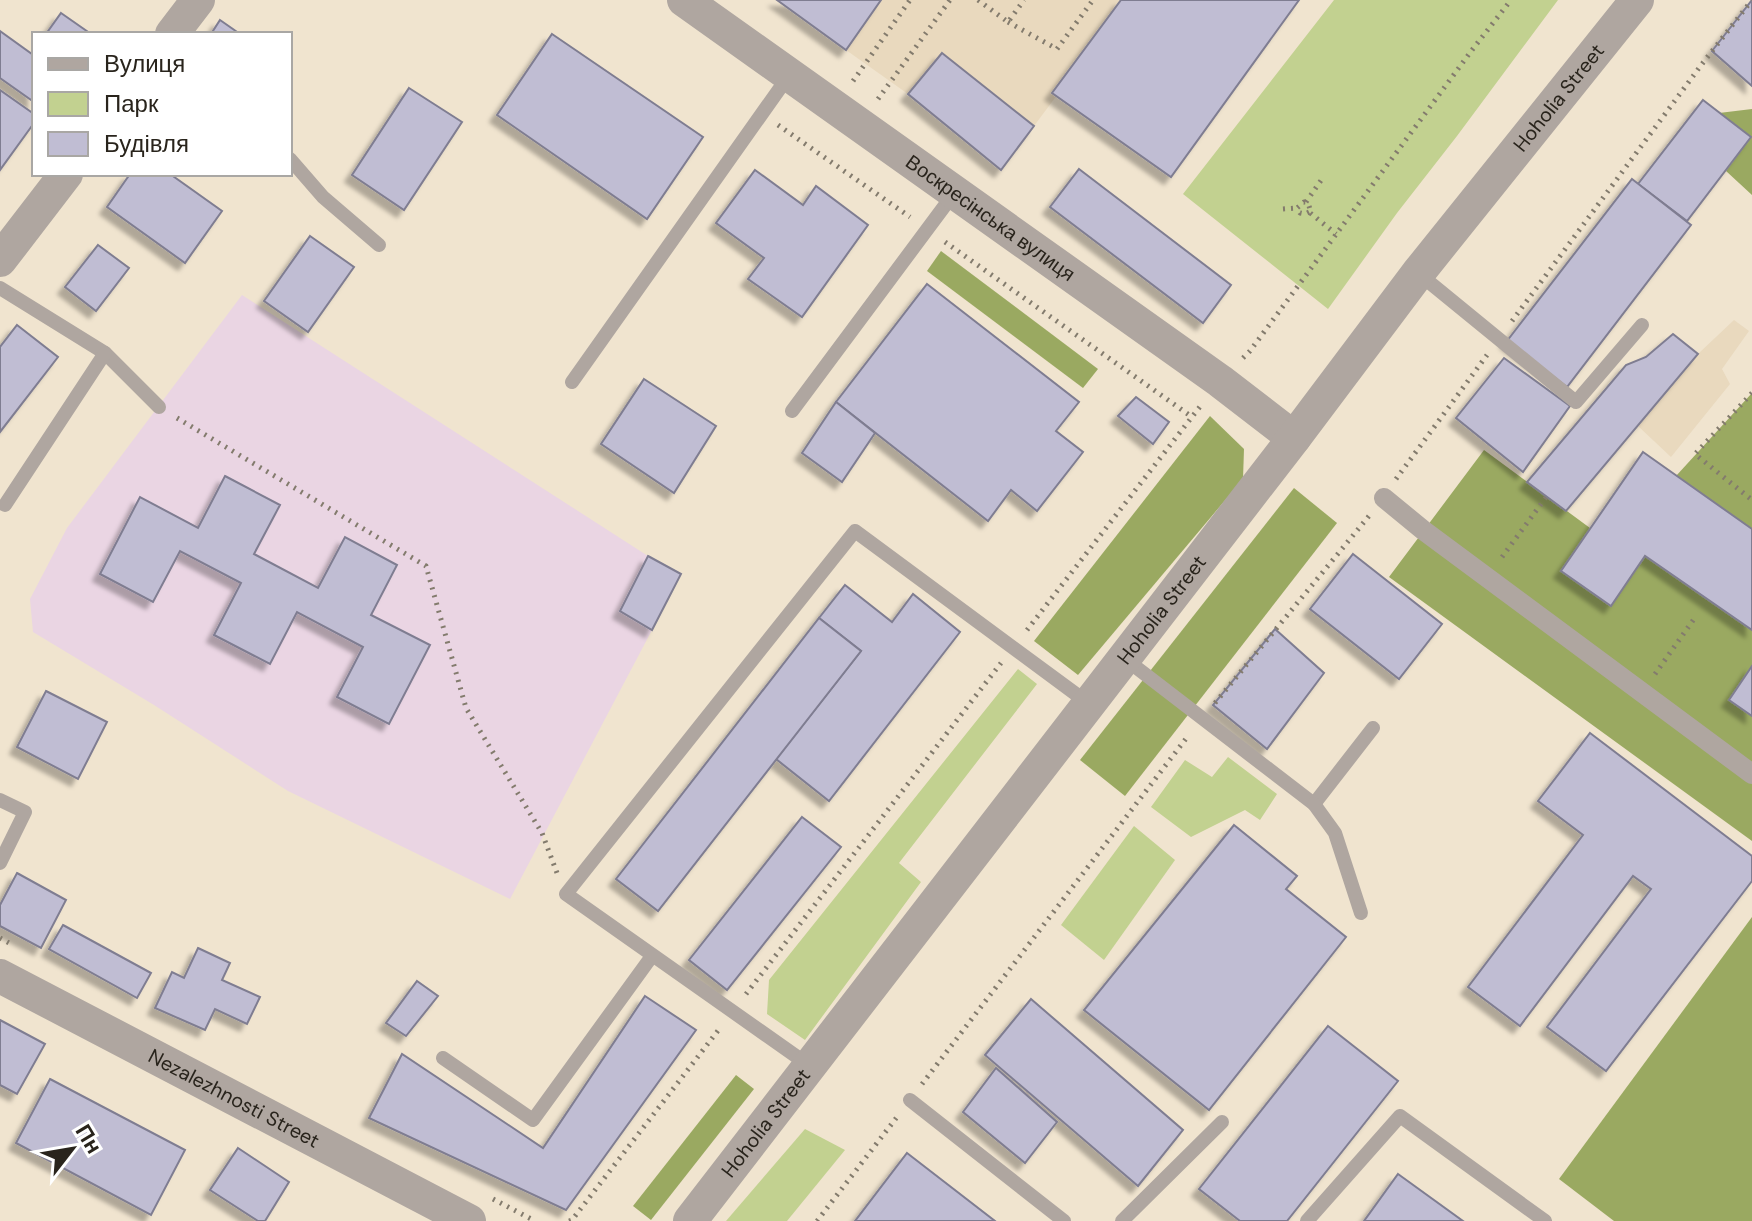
<svg xmlns="http://www.w3.org/2000/svg" width="1752" height="1221" font-family="'DM Sans',sans-serif">
  <style>
    .built { fill: #e9d9be }
    .education { fill: #ead5e3 }
    .green { fill: #c2d190 }
    .forest { fill: #9aa961 }
    .building { fill: #c0bdd3; stroke: #7f7d91; stroke-width: 2; filter: url(#shadow) }
    .lines { fill: none; stroke-linecap: round; stroke-linejoin: round }
    .path { stroke: #837b6d; stroke-width: 5; stroke-dasharray: 2 6; stroke-linecap: butt }
    .service { stroke: #afa6a0; stroke-width: 14 }
    .pedestrian { stroke: #afa6a0; stroke-width: 20 }
    .tertiary { stroke: #afa6a0; stroke-width: 34 }
    .labels { text-anchor: middle; stroke-width: 6; stroke-linejoin: round; paint-order: stroke }
    .street-label { font-size: 20px; fill: #29241c; stroke: #fff }
  </style>
  <defs>
    <filter id="shadow"><feDropShadow dx="-7" dy="7" stdDeviation="2" flood-color="#0004"/></filter>
  </defs>
  <rect width="100%" height="100%" fill="#f0e4cf"/>
  <g class="built">
    <polygon points="881,0 1128,0 1034,126 943,53 908,94 846,50"/>
    <polygon points="1734,320 1749,331 1722,369 1730,384 1671,457 1638,426 1698,354"/>
  </g>
  <polygon class="education" points="242,295 648,556 620,610 652,630 510,899 288,791 154,705 33,632 30,599 67,528"/>
  <g class="green">
    <polygon points="1334,0 1558,0 1457,136 1397,213 1328,309 1183,194"/>
    <polygon points="1018,669 1037,684 899,863 921,882 805,1040 767,1014 769,980"/>
    <polygon points="1228,757 1277,794 1260,820 1245,810 1191,837 1151,807 1185,760 1212,777"/>
    <polygon points="1134,826 1175,860 1104,960 1061,925"/>
    <polygon points="805,1129 845,1150 787,1221 726,1221"/>
  </g>
  <g class="forest">
    <polygon points="1752,109 1752,195 1726,171 1751,137 1719,113"/>
    <polygon points="941,251 1098,369 1083,388 927,271"/>
    <polygon points="1752,393 1752,529 1676,476"/>
    <polygon points="1210,416 1244,449 1243,479 1078,675 1034,641"/>
    <polygon points="1484,450 1590,528 1561,571 1610,606 1645,556 1752,630 1752,666 1729,700 1752,716 1752,841 1389,577"/>
    <polygon points="1294,488 1337,523 1125,796 1080,760"/>
    <polygon points="1752,917 1752,1221 1614,1221 1559,1179"/>
    <polygon points="736,1075 754,1089 651,1220 633,1206"/>
  </g>
  <g class="building">
    <polygon points="777,0 881,0 846,50"/>
    <polygon points="1121,0 1299,0 1171,177 1052,93"/>
    <polygon points="1752,0 1752,86 1712,51"/>
    <polygon points="61,13 91,34 46,34"/>
    <polygon points="220,20 240,34 211,34"/>
    <polygon points="0,31 32,54 34,51 34,102 0,78"/>
    <polygon points="552,34 703,137 647,219 497,115"/>
    <polygon points="942,53 1034,126 1001,170 908,94"/>
    <polygon points="409,88 462,122 404,210 352,175"/>
    <polygon points="0,90 34,114 34,123 0,170"/>
    <polygon points="1703,100 1751,137 1687,221 1638,184"/>
    <polygon points="1079,169 1231,285 1203,323 1050,207"/>
    <polygon points="755,170 803,205 816,186 868,225 802,317 748,279 764,258 716,223"/>
    <polygon points="130,174 170,174 222,211 185,263 107,207"/>
    <polygon points="1632,179 1691,225 1567,387 1507,341"/>
    <polygon points="310,236 354,267 308,332 264,301"/>
    <polygon points="98,245 129,268 96,311 65,287"/>
    <polygon points="927,284 1079,402 1056,431 1083,452 1037,511 1011,490 988,521 836,402"/>
    <polygon points="17,325 58,357 0,432 0,347"/>
    <polygon points="1673,334 1698,354 1566,511 1527,482 1626,365 1646,357"/>
    <polygon points="1504,358 1570,406 1523,472 1456,418"/>
    <polygon points="644,379 716,426 674,493 601,444"/>
    <polygon points="1136,397 1169,422 1153,444 1118,416"/>
    <polygon points="836,402 875,433 842,482 802,453"/>
    <polygon points="1643,452 1752,529 1752,630 1645,556 1611,606 1561,571"/>
    <polygon points="225,476 280,505 254,554 318,588 345,537 397,565 371,615 430,645 389,724 337,697 363,647 297,612 270,664 214,635 241,583 180,551 153,602 100,574 140,497 198,528"/>
    <polygon points="1353,554 1442,624 1399,679 1310,609"/>
    <polygon points="648,556 681,574 652,630 620,611"/>
    <polygon points="845,585 892,622 913,594 960,632 829,801 776,759 861,651 819,618"/>
    <polygon points="819,618 861,651 658,911 616,879"/>
    <polygon points="1275,629 1324,673 1267,749 1213,705"/>
    <polygon points="1752,666 1752,716 1729,700"/>
    <polygon points="46,691 107,722 78,779 17,747"/>
    <polygon points="1590,733 1752,856 1752,881 1606,1071 1547,1027 1651,889 1633,876 1520,1026 1468,987 1583,835 1538,801"/>
    <polygon points="802,817 841,847 727,990 689,960"/>
    <polygon points="1234,825 1297,876 1286,889 1346,937 1209,1110 1084,1010"/>
    <polygon points="17,873 66,900 41,948 0,926 0,905"/>
    <polygon points="63,925 151,973 137,998 49,949"/>
    <polygon points="198,948 230,963 222,980 260,997 247,1024 215,1009 205,1030 155,1008 172,972 184,978"/>
    <polygon points="417,981 438,996 406,1036 386,1023"/>
    <polygon points="645,996 696,1030 566,1210 369,1118 402,1054 543,1148"/>
    <polygon points="1031,999 1183,1130 1138,1186 985,1055"/>
    <polygon points="0,1020 45,1044 17,1094 0,1085"/>
    <polygon points="1328,1026 1398,1081 1287,1221 1240,1221 1199,1189"/>
    <polygon points="996,1068 1057,1122 1025,1163 963,1112"/>
    <polygon points="50,1079 185,1150 151,1215 16,1143"/>
    <polygon points="238,1148 289,1182 265,1221 258,1221 210,1190"/>
    <polygon points="907,1153 995,1221 855,1221"/>
    <polygon points="1398,1174 1463,1221 1364,1221"/>
  </g>
  <g class="lines">
    <g class="path">
      <polyline points="978,0 1008,22 1024,0"/>
      <polyline points="1008,22 1057,49 1093,0"/>
      <polyline points="853,81 910,0"/>
      <polyline points="878,99 950,0"/>
      <polyline points="778,125 910,217"/>
      <polyline points="1306,202 1322,179"/>
      <polyline points="1283,209 1297,208"/>
      <polyline points="1309,212 1305,214 1300,213 1297,208 1304,202 1308,203 1310,209 1309,212 1336,234"/>
      <polyline points="945,242 1192,417"/>
      <polyline points="1512,321 1702,64 1752,0"/>
      <polyline points="1243,358 1250,351 1472,50 1511,0"/>
      <polyline points="1752,393 1695,454 1752,500"/>
      <polyline points="177,418 426,566 466,708 542,833 557,873"/>
      <polyline points="1396,479 1487,355"/>
      <polyline points="1502,557 1547,496"/>
      <polyline points="1027,630 1202,404"/>
      <polyline points="1655,674 1694,619"/>
      <polyline points="1215,703 1369,516"/>
      <polyline points="0,938 11,944"/>
      <polyline points="746,994 1001,663"/>
      <polyline points="922,1084 1188,736"/>
      <polyline points="493,1199 535,1221"/>
      <polyline points="569,1221 572,1220 720,1028"/>
      <polyline points="817,1221 897,1117"/>
    </g>
    <g class="service">
      <polyline points="290,159 323,197 379,245"/>
      <polyline points="1418,273 1576,402 1642,325"/>
      <polyline points="0,288 105,353 159,407"/>
      <polyline points="572,382 790,74"/>
      <polyline points="792,411 955,192"/>
      <polyline points="5,505 105,353"/>
      <polyline points="1124,658 1314,804 1373,728"/>
      <polyline points="0,800 25,812 0,863"/>
      <polyline points="1314,804 1335,833 1361,913"/>
      <polyline points="443,1058 533,1120 652,956"/>
      <polyline points="810,1066 566,894 855,531 1088,703"/>
      <polyline points="910,1100 1064,1221"/>
      <polyline points="1122,1221 1222,1122"/>
      <polyline points="1307,1221 1400,1116 1545,1221"/>
    </g>
    <polyline class="pedestrian" points="1384,498 1423,530 1752,774"/>
    <g class="tertiary">
      <path id="s1" d="M684,0L1220,381L1294,438"/>
      <polyline points="172,34 198,0"/>
      <polyline points="0,260 66,174"/>
      <path id="s2" d="M0,976L469,1221"/>
      <path id="s3" d="M690,1221L1294,438L1418,273L1637,0"/>
    </g>
  </g>
  <g class="labels">
    <g class="street-label">
      <text dy="7" stroke="none"><textPath href="#s3" startOffset="1420">Hoholia Street</textPath></text>
      <text dy="7" stroke="none"><textPath href="#s1" startOffset="376">Воскресінська вулиця</textPath></text>
      <text dy="7" stroke="none"><textPath href="#s3" startOffset="772">Hoholia Street</textPath></text>
      <text dy="7" stroke="none"><textPath href="#s2" startOffset="264">Nezalezhnosti Street</textPath></text>
      <text dy="7" stroke="none"><textPath href="#s3" startOffset="124">Hoholia Street</textPath></text>
    </g>
  </g>
  <rect x="32" y="32" width="260" height="144" fill="#ffffff" stroke="#a9a7a4" stroke-width="2"/>
  <rect x="48" y="58" width="40" height="12" fill="#afa6a0" stroke="#a9a7a4" stroke-width="2"/>
  <text x="104" y="72" font-size="24" fill="#29241c">Вулиця</text>
  <rect x="48" y="92" width="40" height="24" fill="#c2d190" stroke="#a9a7a4" stroke-width="2"/>
  <text x="104" y="112" font-size="24" fill="#29241c">Парк</text>
  <rect x="48" y="132" width="40" height="24" fill="#c0bdd3" stroke="#a9a7a4" stroke-width="2"/>
  <text x="104" y="152" font-size="24" fill="#29241c">Будівля</text>
  <g transform="translate(72 1149) rotate(59)" stroke="#ffffff" stroke-width="6" paint-order="stroke">
  <path d="M0-6L14 30L0 20L-14 30Z" fill="#29241c"/>
  <text y="-12" font-size="22" font-weight="bold" text-anchor="middle" fill="#29241c">Пн</text>
  </g>
</svg>
